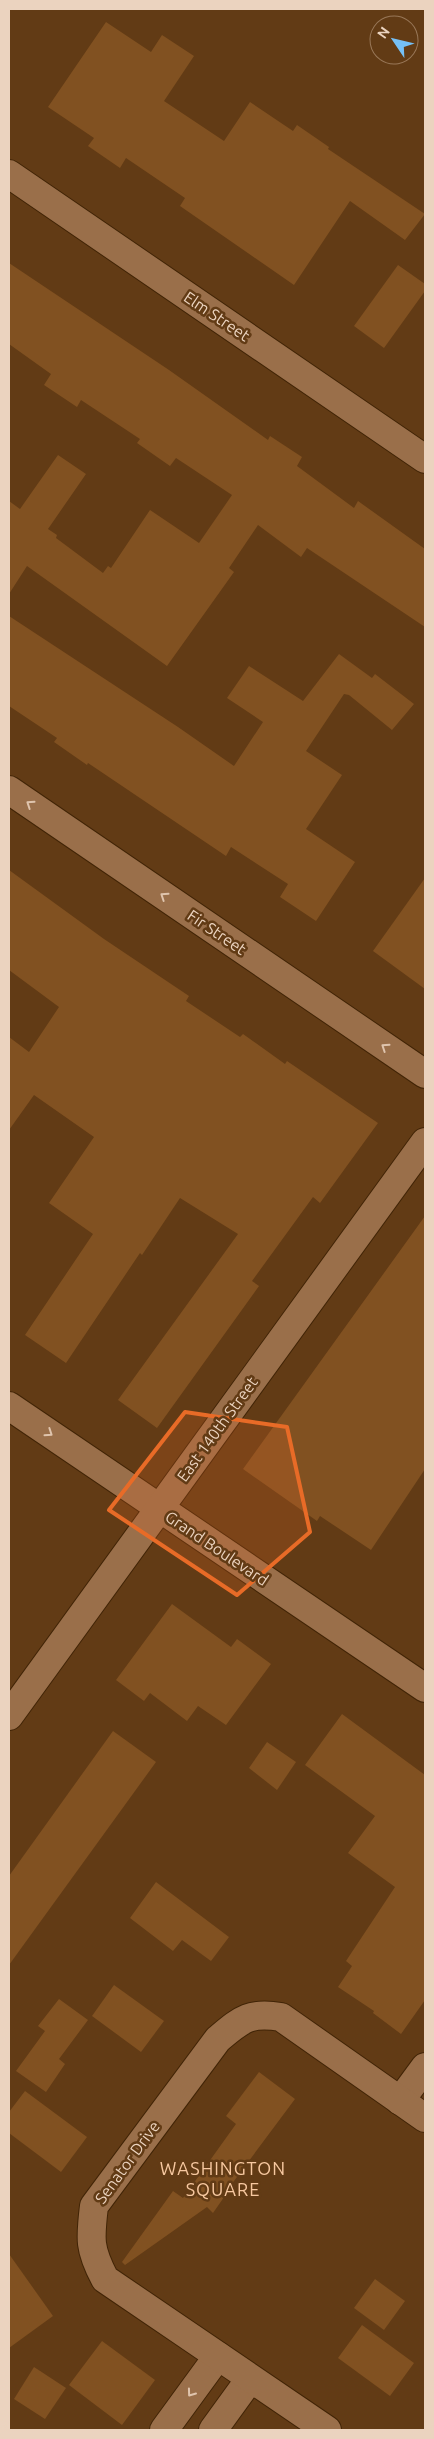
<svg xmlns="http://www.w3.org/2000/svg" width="434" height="2439" font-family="Ubuntu,sans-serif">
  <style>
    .building { fill: #815121 }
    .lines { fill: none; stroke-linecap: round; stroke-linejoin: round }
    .street-casing { stroke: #412406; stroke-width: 30 }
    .street { stroke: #9a6f4a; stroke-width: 28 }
    .oneway { stroke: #dfc4ad }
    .marked { fill: #e86b27; fill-opacity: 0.2; stroke: #e86b27; stroke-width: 4; stroke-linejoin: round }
    .labels { text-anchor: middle; stroke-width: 5; stroke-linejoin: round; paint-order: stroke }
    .street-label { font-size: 16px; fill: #ebd3bf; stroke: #623b15 }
    .neighbourhood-label { font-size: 18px; letter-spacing: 1px; fill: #f7c8a0; stroke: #623b15 }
  </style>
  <rect width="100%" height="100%" fill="#623b15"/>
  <g class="building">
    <polygon points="106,22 151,52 162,35 194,56 164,101 224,141 250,102 293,131 297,125 329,147 328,149 425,214 405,240 350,201 294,285 180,206 185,198 126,158 120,168 88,146 94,138 48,107"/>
    <polygon points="9,263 169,370 268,440 270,436 302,457 297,466 354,508 358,501 425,549 425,627 307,548 301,557 258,525 229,568 234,572 167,666 27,566 9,594 9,501 20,509 58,455 86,474 48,529 57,535 56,538 103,573 108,566 111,568 150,510 199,543 232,495 176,458 170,466 137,443 140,439 81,400 77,407 44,385 51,374 9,344"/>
    <polygon points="398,265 425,284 425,291 384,348 354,326"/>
    <polygon points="9,616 178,727 234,766 263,722 227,698 249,666 303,701 339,654 372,678 375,674 414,704 392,730 349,695 344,694 306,751 342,775 306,829 355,862 316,921 280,897 288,884 231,847 226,856 88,763 87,765 54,742 57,738 9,706"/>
    <polygon points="9,870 104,939 189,996 186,1001 240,1037 243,1034 285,1064 287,1061 378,1123 320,1203 313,1197 252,1281 259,1286 157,1428 118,1400 238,1234 180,1198 142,1255 140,1253 66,1363 25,1335 93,1234 49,1203 94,1137 34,1095 9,1130 9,1037 29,1052 59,1007 9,970"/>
    <polygon points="425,878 425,989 373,951"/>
    <polygon points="425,1216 425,1469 371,1550 320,1516 317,1521 243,1469"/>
    <polygon points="172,1604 231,1647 237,1639 271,1664 226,1725 198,1706 187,1721 150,1693 144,1701 116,1680"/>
    <polygon points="342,1714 425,1775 425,2000 401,2034 373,2013 374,2011 338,1987 352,1966 346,1961 395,1887 348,1853 375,1816 305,1765"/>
    <polygon points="113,1731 156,1762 9,1965 9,1876"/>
    <polygon points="267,1742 296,1762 277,1790 249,1768"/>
    <polygon points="156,1882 229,1937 211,1961 182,1940 173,1951 130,1918"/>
    <polygon points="114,1985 164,2021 141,2052 92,2016"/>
    <polygon points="59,1999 88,2020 59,2059 65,2064 46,2092 16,2071 45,2031 38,2026"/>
    <polygon points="259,2072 295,2099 228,2189 229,2190 213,2213 207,2207 125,2265 122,2262 173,2191 183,2198 236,2124 226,2116"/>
    <polygon points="25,2091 87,2137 61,2172 9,2133 9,2112"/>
    <polygon points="9,2254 53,2316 9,2348"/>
    <polygon points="375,2279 405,2301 384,2330 354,2308"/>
    <polygon points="362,2325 414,2363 390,2396 338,2358"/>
    <polygon points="102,2341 155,2380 122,2425 69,2385"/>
    <polygon points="34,2367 66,2388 45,2419 14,2399"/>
  </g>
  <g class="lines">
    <g class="street-casing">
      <g id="street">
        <polyline points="9,174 425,459"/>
        <polyline points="9,790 425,1074"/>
        <polyline points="9,1406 425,1688"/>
        <polyline points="9,1716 425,1142"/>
        <polyline points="400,2101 425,2067"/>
        <polyline points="164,2430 218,2356"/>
        <polyline points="213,2430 250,2379"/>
        <path d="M327,2430L105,2279C89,2249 90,2239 94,2206L218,2039C242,2019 249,2012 281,2017L425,2118"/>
      </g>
    </g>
    <use href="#street" class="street"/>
  </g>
  <defs><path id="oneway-chevron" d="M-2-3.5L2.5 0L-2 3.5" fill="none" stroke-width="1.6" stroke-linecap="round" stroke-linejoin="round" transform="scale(1.25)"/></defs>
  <g class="oneway">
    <use href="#oneway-chevron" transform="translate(30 804) rotate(-146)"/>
    <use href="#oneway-chevron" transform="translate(164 896) rotate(-146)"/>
    <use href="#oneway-chevron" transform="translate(385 1047) rotate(-146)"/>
    <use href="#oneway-chevron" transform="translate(49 1433) rotate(34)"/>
    <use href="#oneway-chevron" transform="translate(191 2393) rotate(126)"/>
  </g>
  <path class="marked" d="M185,1412L287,1427L310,1532L237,1595L109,1510Z"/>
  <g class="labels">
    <g class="street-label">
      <text transform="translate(217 316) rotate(34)" y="6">Elm Street</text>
      <text transform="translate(217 932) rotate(34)" y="6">Fir Street</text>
      <text transform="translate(217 1429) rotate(-54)" y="6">East 140th Street</text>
      <text transform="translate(217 1548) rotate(34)" y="6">Grand Boulevard</text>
      <text transform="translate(127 2162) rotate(-54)" y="6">Senator Drive</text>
    </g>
    <g class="neighbourhood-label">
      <text x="223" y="2175">WASHINGTON<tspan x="223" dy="21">SQUARE</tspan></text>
    </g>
  </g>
  <rect width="434" height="2439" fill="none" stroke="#ebd3bf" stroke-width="20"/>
  <g transform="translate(394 40) rotate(305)"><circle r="24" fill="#623b15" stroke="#997859"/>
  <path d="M0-4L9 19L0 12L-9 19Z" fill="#75c0f6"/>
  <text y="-8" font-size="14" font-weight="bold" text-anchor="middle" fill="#ebd3bf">N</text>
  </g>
</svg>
